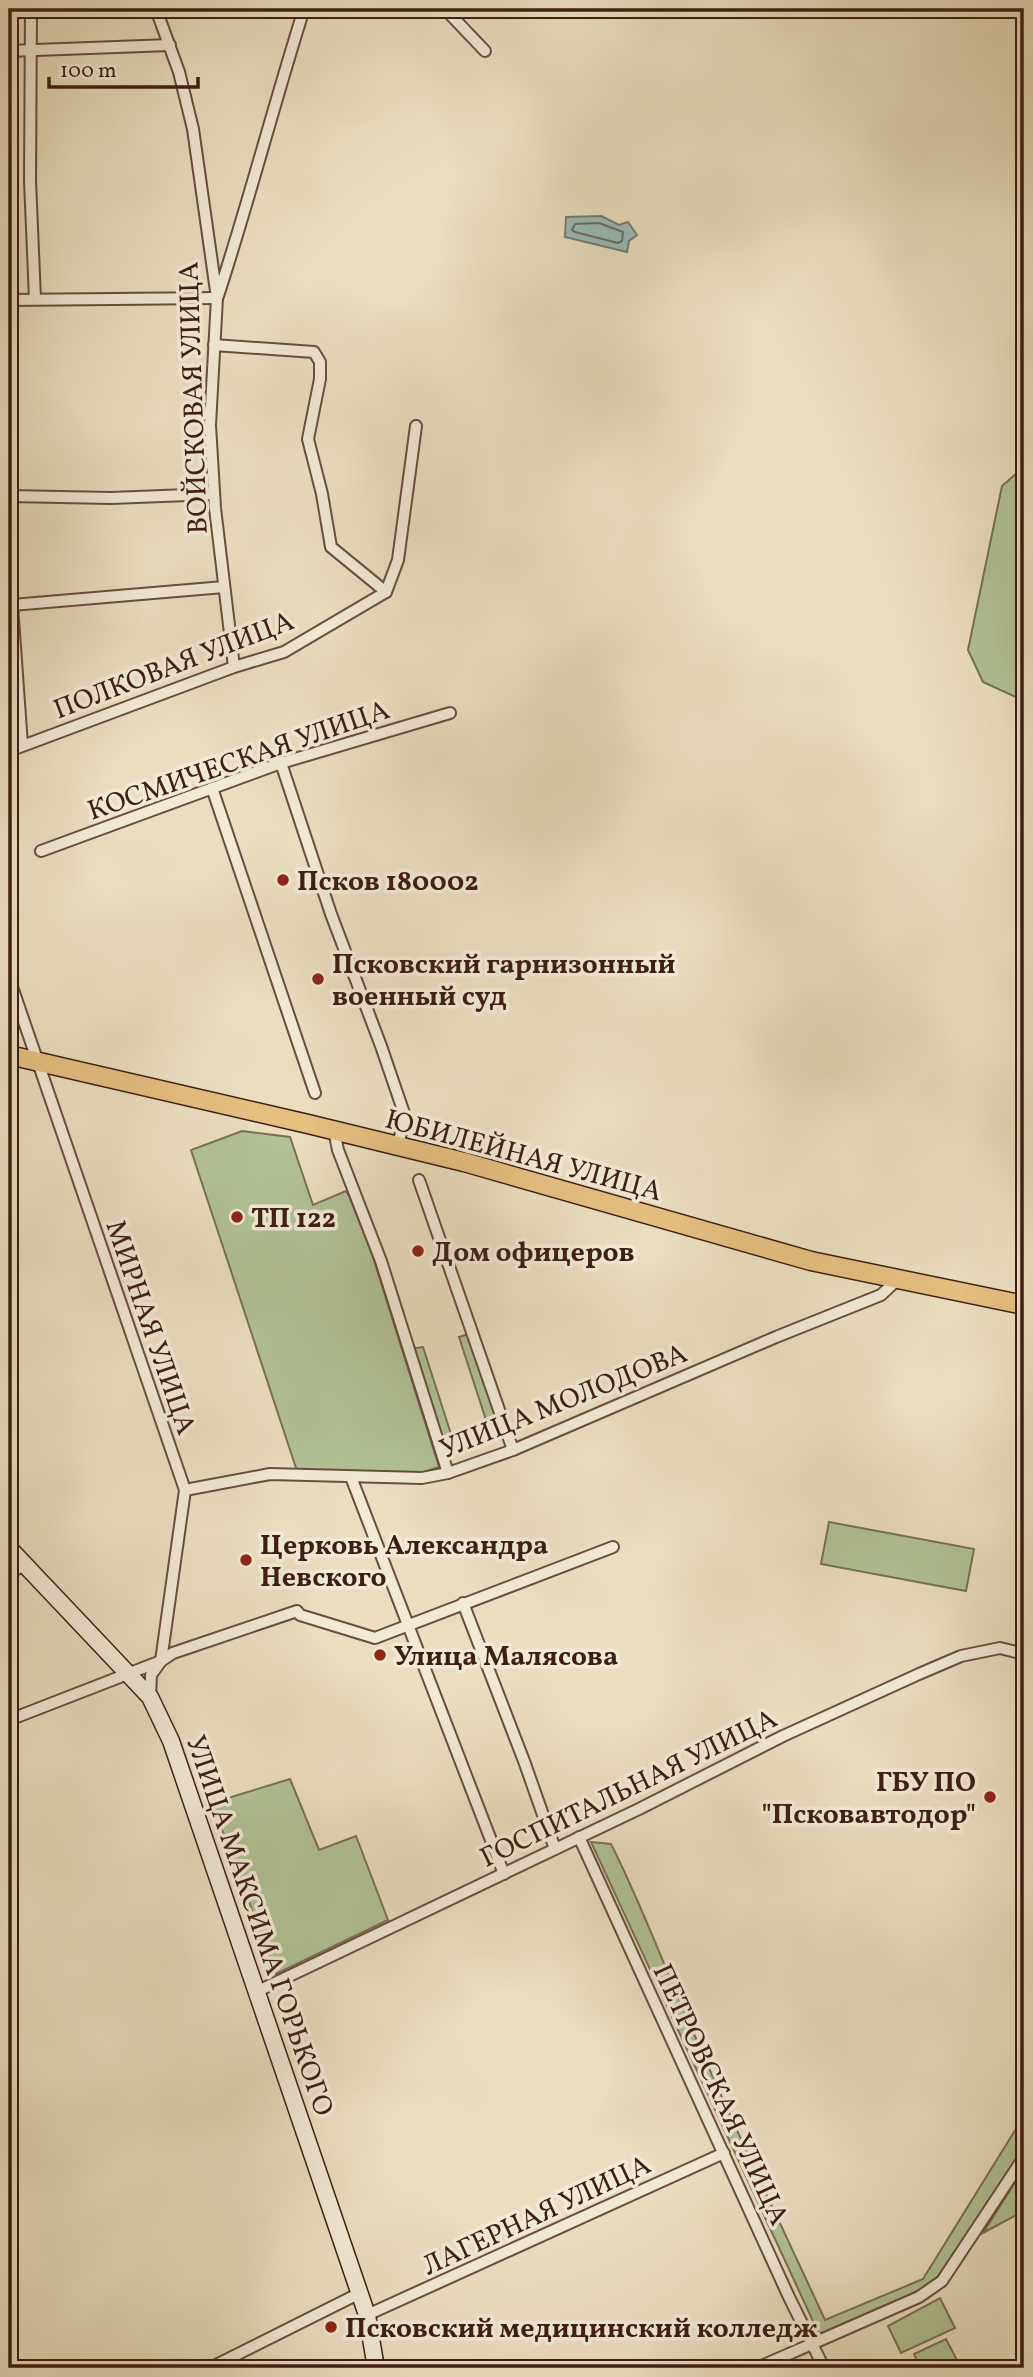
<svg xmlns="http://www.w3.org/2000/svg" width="1033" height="2377" font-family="Vollkorn,serif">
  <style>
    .green { fill: #b1c296; stroke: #787054; stroke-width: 2 }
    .water { fill: #98bbb6; stroke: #747c74; stroke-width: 2 }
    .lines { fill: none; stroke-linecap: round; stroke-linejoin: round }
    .shore { stroke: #6b6c64; stroke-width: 2 }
    .minor-casing { stroke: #694e3d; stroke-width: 14 }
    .secondary-casing { stroke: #3e1e12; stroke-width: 19 }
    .primary-casing { stroke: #3e1e12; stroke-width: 21 }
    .minor { stroke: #f1ead5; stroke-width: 10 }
    .secondary { stroke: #f1ead5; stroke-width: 16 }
    .primary { stroke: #e5bf80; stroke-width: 18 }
    .poi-dot { fill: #8f2418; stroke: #f1ead5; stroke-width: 2.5 }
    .labels { text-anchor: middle; stroke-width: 7; stroke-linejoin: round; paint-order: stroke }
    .street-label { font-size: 28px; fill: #3e1e12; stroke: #f1ead5 }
    .poi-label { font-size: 28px; font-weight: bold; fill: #3e1e12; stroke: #f1ead5; text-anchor: start }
  </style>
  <rect width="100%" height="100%" fill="#eadebf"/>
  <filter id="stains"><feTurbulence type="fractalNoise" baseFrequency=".00286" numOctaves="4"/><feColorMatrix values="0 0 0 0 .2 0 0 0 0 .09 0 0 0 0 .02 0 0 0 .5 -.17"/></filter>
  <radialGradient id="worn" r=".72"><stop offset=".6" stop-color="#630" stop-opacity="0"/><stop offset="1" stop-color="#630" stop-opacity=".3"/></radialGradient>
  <g class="green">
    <polygon points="1024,467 1024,698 1018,698 983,682 968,650 1002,486"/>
    <polygon points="242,1131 290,1137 313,1205 346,1191 349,1196 371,1251 439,1467 420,1473 297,1471 191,1150"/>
    <polygon points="472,1333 501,1418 487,1423 459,1337"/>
    <polygon points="423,1347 451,1434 436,1439 408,1349"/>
    <polygon points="829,1522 974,1549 966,1591 821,1564"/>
    <polygon points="290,1779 319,1850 356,1836 388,1920 276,1974 212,1803"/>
    <path d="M591,1842L611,1844C640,1901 662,1961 688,2020C731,2121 779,2220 825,2320L923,2279L1024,2116V2151L937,2278L918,2291L819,2334Z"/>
    <polygon points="1024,2168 1024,2211 983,2233"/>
    <polygon points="940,2298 955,2328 901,2353 888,2326"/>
    <polygon points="946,2339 961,2368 920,2368 914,2354"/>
  </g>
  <polygon class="water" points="601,216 619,225 628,222 637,235 629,241 627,252 565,237 566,217"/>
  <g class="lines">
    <polygon class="shore" points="599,223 623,232 622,241 618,243 575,232 572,230 575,224"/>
    <g class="minor-casing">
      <g id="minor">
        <polyline points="31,9 30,181 35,299"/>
        <polyline points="156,9 179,72 193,129 217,298 210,425 215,508 234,667"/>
        <polyline points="445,9 485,51"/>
        <polyline points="9,51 170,45"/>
        <path d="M218,296C249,201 274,104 304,9"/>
        <polyline points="9,300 217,298"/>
        <polyline points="214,345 314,352 320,362 320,379 308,439 322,494 331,547 386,592"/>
        <polyline points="9,462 12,605 22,745"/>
        <polyline points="9,496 111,498 214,494"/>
        <polyline points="12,605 224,587"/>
        <polyline points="9,751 234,667 284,652 386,592 398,560 416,426"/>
        <polyline points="281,763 331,914 381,1046 405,1116 398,1145"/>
        <polyline points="212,788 315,1093"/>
        <polyline points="41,851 281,763 450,713"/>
        <polyline points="9,978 185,1490 161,1661 151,1675 150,1697"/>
        <polyline points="334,1130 338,1150 381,1261 448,1473"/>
        <polyline points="419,1180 513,1450"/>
        <polyline points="351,1477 504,1874"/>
        <polyline points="185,1490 270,1474 422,1478 448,1473 513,1450 776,1337 881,1295 898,1279"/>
        <polyline points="9,1573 25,1565"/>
        <polyline points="463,1603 524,1761 555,1849"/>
        <polyline points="9,1720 161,1661 173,1653 297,1611 300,1615 375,1638 613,1547"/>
        <polyline points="579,1837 788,2295 824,2368"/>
        <polyline points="258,1991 639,1809 783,1736 919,1674 961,1656 1000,1648 1024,1654"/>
        <polyline points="367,2315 724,2153"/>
        <polyline points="210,2368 360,2293"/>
        <polyline points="757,2368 919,2297 942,2281 1024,2157"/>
      </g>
    </g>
    <g class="secondary-casing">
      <polyline id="secondary" points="9,1548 150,1697 171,1741 367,2315 376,2368"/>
    </g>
    <g class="primary-casing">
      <polyline id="primary" points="9,1055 308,1124 464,1162 811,1261 1024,1305"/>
    </g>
    <use href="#minor" class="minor"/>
    <use href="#secondary" class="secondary"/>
    <use href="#primary" class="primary"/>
  </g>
  <g class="poi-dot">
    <circle cx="283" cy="880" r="7"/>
    <circle cx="318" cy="979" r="7"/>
    <circle cx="237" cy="1217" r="7"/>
    <circle cx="418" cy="1251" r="7"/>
    <circle cx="246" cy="1560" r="7"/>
    <circle cx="380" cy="1655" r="7"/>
    <circle cx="990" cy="1797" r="7"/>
    <circle cx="331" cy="2327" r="7"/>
  </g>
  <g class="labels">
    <g class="street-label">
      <text transform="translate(192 398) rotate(-92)" y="10">ВОЙСКОВАЯ УЛИЦА</text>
      <text transform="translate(173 664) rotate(-21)" y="10">ПОЛКОВАЯ УЛИЦА</text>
      <text transform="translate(238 759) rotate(-19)" y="10">КОСМИЧЕСКАЯ УЛИЦА</text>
      <text transform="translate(524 1154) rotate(15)" y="10">ЮБИЛЕЙНАЯ УЛИЦА</text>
      <text transform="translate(152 1327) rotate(71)" y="10">МИРНАЯ УЛИЦА</text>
      <text transform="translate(563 1400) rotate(-22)" y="10">УЛИЦА МОЛОДОВА</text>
      <text transform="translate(628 1787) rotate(-26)" y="10">ГОСПИТАЛЬНАЯ УЛИЦА</text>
      <text transform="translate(261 1925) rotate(71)" y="10">УЛИЦА МАКСИМА ГОРЬКОГО</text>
      <text transform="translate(722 2094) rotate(65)" y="10">ПЕТРОВСКАЯ УЛИЦА</text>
      <text transform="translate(536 2214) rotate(-25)" y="10">ЛАГЕРНАЯ УЛИЦА</text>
    </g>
    <g class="poi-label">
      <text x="297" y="890">Псков 180002</text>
      <text x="332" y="973">Псковский гарнизонный<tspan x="332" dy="32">военный суд</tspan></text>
      <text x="251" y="1227">ТП 122</text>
      <text x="432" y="1261">Дом офицеров</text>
      <text x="260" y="1554">Церковь Александра<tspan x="260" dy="32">Невского</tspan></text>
      <text x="394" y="1665">Улица Малясова</text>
      <text x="976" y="1791" text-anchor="end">ГБУ ПО<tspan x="976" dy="32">"Псковавтодор"</tspan></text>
      <text x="345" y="2337">Псковский медицинский колледж</text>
    </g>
  </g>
  <rect width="1033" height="2377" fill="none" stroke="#eadebf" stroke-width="35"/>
  <rect x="10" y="10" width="1012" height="2356" fill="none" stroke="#3e1e12" stroke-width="3.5"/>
  <rect x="18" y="18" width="998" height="2342" fill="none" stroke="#3e1e12" stroke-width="2"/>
  <path d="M49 77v10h149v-10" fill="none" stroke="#3e1e12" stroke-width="3.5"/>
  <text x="60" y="77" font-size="21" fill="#3e1e12" stroke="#f1ead5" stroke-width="5" paint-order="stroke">100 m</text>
  <rect width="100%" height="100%" filter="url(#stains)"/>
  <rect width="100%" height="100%" fill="url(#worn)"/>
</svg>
